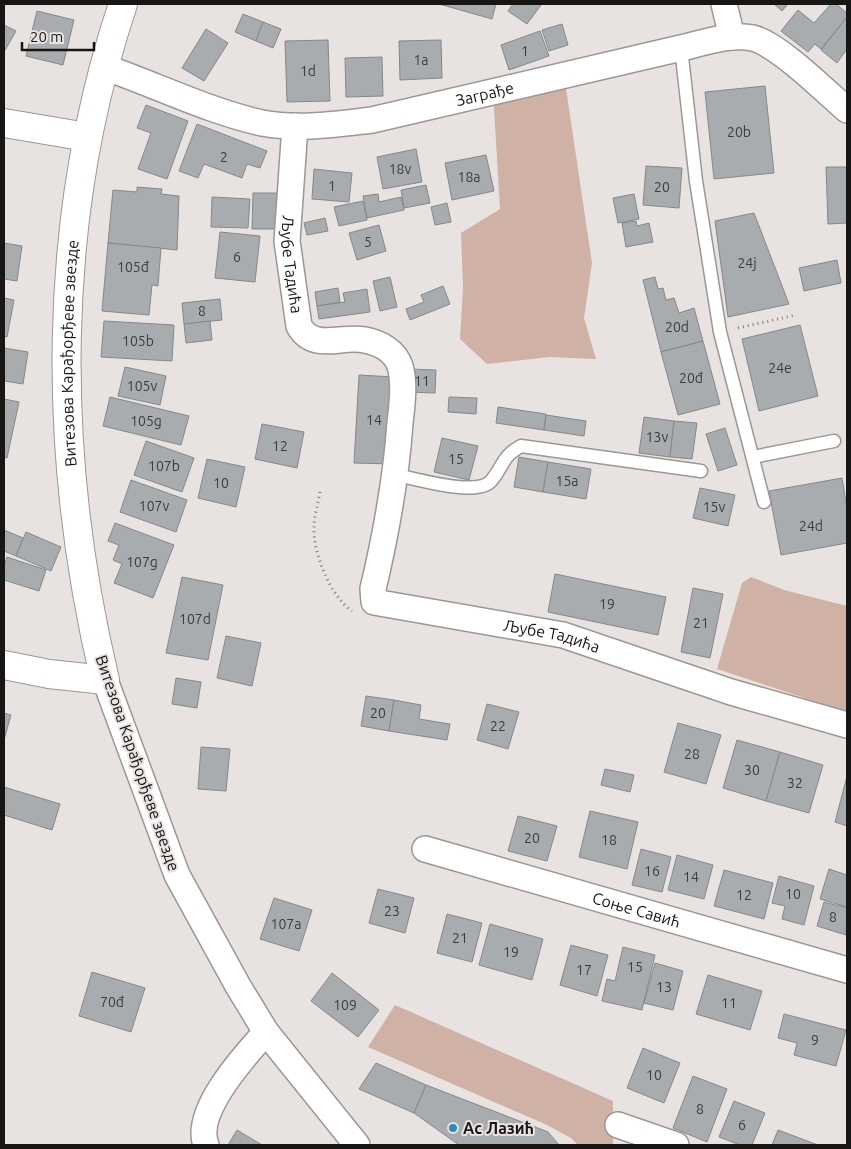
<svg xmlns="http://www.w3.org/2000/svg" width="851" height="1149" font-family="Ubuntu,sans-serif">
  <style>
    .green { fill: #cfb2a5 }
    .building { fill: #a8acaf; stroke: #85888b }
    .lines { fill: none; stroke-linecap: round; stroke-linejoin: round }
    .lane-casing { stroke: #9b9795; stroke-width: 15 }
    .street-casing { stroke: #9b9795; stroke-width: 28 }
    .secondary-casing { stroke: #9b9795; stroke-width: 30 }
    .path { stroke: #7c7978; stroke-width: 3; stroke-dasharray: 1 4; stroke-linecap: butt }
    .lane { stroke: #fff; stroke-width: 12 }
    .street { stroke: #fff; stroke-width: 25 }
    .secondary { stroke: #fff; stroke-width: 28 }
    .poi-dot { fill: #308ab7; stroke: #e8e3e1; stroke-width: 2 }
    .labels { text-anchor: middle; stroke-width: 4; stroke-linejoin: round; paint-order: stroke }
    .number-label { font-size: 14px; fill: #3b3c3c }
    .street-label { font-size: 16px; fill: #171615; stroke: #e8e3e1 }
    .poi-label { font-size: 16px; font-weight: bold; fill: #171615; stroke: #e8e3e1; text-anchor: start }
  </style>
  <rect width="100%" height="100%" fill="#e8e3e1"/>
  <g class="green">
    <polygon points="564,75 592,263 584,318 596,359 549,357 487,364 460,339 463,288 461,233 500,209 493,92"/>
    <polygon points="751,577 784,590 847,606 847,712 717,669 742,583"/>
    <polygon points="395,1005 613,1101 613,1145 578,1145 571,1138 547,1125 368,1047"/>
  </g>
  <g class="building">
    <polygon points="439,4 496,4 492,19"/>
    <polygon points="513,4 539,4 541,5 527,24 508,11"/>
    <polygon points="774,4 788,4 782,11"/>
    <polygon points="831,4 836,4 847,13 847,17 821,49 815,44 808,52 781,31 798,10 814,23"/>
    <polygon points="37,11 74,20 63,65 26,56"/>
    <polygon points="243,14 263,22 256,41 235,32"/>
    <polygon points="847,17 847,49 837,63 821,50"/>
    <polygon points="263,22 281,29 273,48 256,41"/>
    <polygon points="562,24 568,45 549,51 542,30"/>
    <polygon points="4,25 16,31 4,52"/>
    <polygon points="206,29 228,43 204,81 182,68"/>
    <polygon points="540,31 549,56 509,70 501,45"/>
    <polygon points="328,40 330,101 287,102 285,41"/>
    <polygon points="441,40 442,78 400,80 399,41"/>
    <polygon points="382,57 383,96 346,97 345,58"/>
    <polygon points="765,86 774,173 714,179 705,92"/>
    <polygon points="146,105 188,121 167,179 138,169 151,133 137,128"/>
    <polygon points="197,124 267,151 260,168 247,164 242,178 204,164 198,178 179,171"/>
    <polygon points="416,149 422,182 383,189 377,157"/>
    <polygon points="486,155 494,191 452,200 445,163"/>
    <polygon points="646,166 682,168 679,208 643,205"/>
    <polygon points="826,167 847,167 847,223 828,224"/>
    <polygon points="314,169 352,173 349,202 312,199"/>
    <polygon points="426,185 430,203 404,208 401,190"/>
    <polygon points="137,187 162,189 161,194 179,196 177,250 108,243 113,190 137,192"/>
    <polygon points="253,193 279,193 279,229 252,229"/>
    <polygon points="378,194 379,202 401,197 404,210 367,218 363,196"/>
    <polygon points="634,194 639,219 618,223 613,198"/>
    <polygon points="212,197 250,199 248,228 211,227"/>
    <polygon points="363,201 367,220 339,226 334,207"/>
    <polygon points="447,203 451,222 435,225 431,207"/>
    <polygon points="754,213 789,304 728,317 715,221"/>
    <polygon points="325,218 328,231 307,235 304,223"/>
    <polygon points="636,221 637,226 649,223 653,242 626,247 622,223"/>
    <polygon points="379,225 386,251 357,260 349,233"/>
    <polygon points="220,232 260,236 255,282 215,278"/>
    <polygon points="4,243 22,246 17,281 4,279"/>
    <polygon points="108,243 161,248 158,286 152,285 149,315 102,311"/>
    <polygon points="837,260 841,283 804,291 799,268"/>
    <polygon points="390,277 397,307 380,311 373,281"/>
    <polygon points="655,277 658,289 663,288 666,300 674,298 679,313 694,308 703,341 661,352 643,280"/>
    <polygon points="443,286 450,304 410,320 406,309 424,302 421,295"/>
    <polygon points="338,288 340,302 317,306 315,292"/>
    <polygon points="367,289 370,312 319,319 317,306 345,302 343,293"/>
    <polygon points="4,298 14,300 7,337 4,336"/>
    <polygon points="220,299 222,320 184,324 182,303"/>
    <polygon points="104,321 174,325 172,361 101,357"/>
    <polygon points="210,321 212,340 186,343 184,324"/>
    <polygon points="800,325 818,396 759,411 742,339"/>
    <polygon points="703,341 720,404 678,415 661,352"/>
    <polygon points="4,348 28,352 23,384 4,381"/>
    <polygon points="125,367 166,376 160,405 118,396"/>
    <polygon points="409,369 436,370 435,393 408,392"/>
    <polygon points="359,375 394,377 390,464 354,463"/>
    <polygon points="110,397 189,416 181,445 103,426"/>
    <polygon points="449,397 477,398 476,414 448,412"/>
    <polygon points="4,399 19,402 7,458 4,457"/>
    <polygon points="498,407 546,414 544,430 496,423"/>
    <polygon points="546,415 586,421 584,436 544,430"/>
    <polygon points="644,417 674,421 670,457 639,453"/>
    <polygon points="674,421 697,423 692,459 670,457"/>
    <polygon points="262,424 304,432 297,468 255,459"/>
    <polygon points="725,428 737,465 718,471 706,434"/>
    <polygon points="442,438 478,446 469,480 434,472"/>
    <polygon points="146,441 194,458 182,492 134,475"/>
    <polygon points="519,457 548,462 543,492 514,487"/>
    <polygon points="207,459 245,467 236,507 198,498"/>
    <polygon points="548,462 591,469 586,499 543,492"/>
    <polygon points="842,478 847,508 847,543 781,555 769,491"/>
    <polygon points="131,480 187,500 176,532 120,512"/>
    <polygon points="700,488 735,495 728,526 693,518"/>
    <polygon points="115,523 174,545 153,598 114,583 122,564 113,560 119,545 108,541"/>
    <polygon points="4,530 23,538 16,556 4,551"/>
    <polygon points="26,532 61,547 51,571 16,556"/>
    <polygon points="7,557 46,570 39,591 4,580 4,566"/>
    <polygon points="555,574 666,597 658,635 548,612"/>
    <polygon points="182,577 223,585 208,660 166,653"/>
    <polygon points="693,588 723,594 710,658 681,652"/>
    <polygon points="226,636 261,643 252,686 217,678"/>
    <polygon points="176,678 201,682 197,708 172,704"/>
    <polygon points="366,696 394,700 389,731 361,726"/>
    <polygon points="394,700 421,705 419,719 450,724 447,740 389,731"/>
    <polygon points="487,704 519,712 508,749 477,740"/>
    <polygon points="4,713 11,715 4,740"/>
    <polygon points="678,723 721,735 706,784 664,772"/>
    <polygon points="737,740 780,752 766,801 723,788"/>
    <polygon points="201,747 230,749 226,791 198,789"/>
    <polygon points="780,752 823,765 809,813 766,801"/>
    <polygon points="605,769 634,775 630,792 601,785"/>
    <polygon points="847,776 847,826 835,822"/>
    <polygon points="4,787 60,804 52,830 4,815"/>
    <polygon points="590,811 638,822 627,869 579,857"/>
    <polygon points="518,816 557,826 547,861 508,851"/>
    <polygon points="641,849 671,857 662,892 632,885"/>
    <polygon points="677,855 713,865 704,899 668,890"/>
    <polygon points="829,869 847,875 847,907 820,899"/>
    <polygon points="724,870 773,883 764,919 714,906"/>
    <polygon points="779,876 814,886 804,925 782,919 785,906 772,903"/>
    <polygon points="378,889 414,898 405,933 369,923"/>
    <polygon points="274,898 312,910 299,951 260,939"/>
    <polygon points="824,902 847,908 846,935 817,926"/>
    <polygon points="447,914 482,923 472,962 437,953"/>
    <polygon points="490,924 543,939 532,980 479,965"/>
    <polygon points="571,945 608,955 597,996 560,985"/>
    <polygon points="623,947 655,955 642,1010 602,1001 607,979 615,981"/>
    <polygon points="655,963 683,971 673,1010 644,1003"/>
    <polygon points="92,972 145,988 131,1032 79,1016"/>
    <polygon points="332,973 379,1010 358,1037 311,1001"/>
    <polygon points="708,975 762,991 750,1030 696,1014"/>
    <polygon points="784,1014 846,1030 836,1066 794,1055 797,1043 778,1038"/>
    <polygon points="643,1048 680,1063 664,1103 627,1088"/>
    <polygon points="376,1063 426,1085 414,1113 359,1089"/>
    <polygon points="693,1076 727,1089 707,1142 673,1128"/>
    <polygon points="426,1085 548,1132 559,1145 459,1145 414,1113"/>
    <polygon points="734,1101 765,1113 752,1145 740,1145 719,1137"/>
    <polygon points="237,1130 262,1145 228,1145"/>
    <polygon points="778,1130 818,1145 772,1145"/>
  </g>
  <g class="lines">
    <g class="lane-casing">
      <g id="lane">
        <polyline points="681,48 696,181 720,332 764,502"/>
        <polyline points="753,457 834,441"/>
        <path d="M397,475C416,479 477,497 491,481C504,466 501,457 521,446L701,471"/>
      </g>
    </g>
    <g class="street-casing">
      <g id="street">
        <polyline points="724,4 732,37"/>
        <path id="s1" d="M104,67C156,85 208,111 262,123C298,130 337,124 372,120L681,48C703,43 730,33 753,38C779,45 825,91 847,110"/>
        <path id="s2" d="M295,126L287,241L299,326C314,352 341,335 365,340C380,343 395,351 400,366C405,383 402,406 400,423C396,480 386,534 373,589L374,602L563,635L731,692L847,725"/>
        <polyline points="105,680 177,875 238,986 266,1032 357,1145"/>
        <path id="s3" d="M425,849L847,970"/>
        <polyline points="618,1125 676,1145"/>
        <path d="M206,1145C193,1112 245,1055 266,1032"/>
      </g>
    </g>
    <g class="secondary-casing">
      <g id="secondary">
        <polyline points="4,123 87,137"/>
        <path id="s4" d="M4,665L49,674L105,680C52,458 50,222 123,4"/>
      </g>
    </g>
    <g class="path">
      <polyline points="738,328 796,315"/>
      <path d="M320,492C318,504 314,516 314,527C313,553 330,596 352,611"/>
    </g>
    <use href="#lane" class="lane"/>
    <use href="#street" class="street"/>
    <use href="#secondary" class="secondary"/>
  </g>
  <circle class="poi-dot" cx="453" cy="1128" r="5"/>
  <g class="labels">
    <g class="number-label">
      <text x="525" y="56">1</text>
      <text x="421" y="65">1a</text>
      <text x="308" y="76">1d</text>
      <text x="739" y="137">20b</text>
      <text x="224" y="162">2</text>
      <text x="400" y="174">18v</text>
      <text x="469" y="182">18a</text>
      <text x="332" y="191">1</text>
      <text x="662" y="192">20</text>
      <text x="368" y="247">5</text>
      <text x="237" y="262">6</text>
      <text x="747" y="268">24j</text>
      <text x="133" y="272">105đ</text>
      <text x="202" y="316">8</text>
      <text x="677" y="332">20d</text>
      <text x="138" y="346">105b</text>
      <text x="780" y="373">24e</text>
      <text x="691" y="383">20đ</text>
      <text x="422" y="386">11</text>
      <text x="142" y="391">105v</text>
      <text x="374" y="425">14</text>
      <text x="146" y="426">105g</text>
      <text x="657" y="442">13v</text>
      <text x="280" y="451">12</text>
      <text x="456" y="464">15</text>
      <text x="164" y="471">107b</text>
      <text x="567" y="486">15a</text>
      <text x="221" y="488">10</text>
      <text x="154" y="511">107v</text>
      <text x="714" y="512">15v</text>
      <text x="811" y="531">24d</text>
      <text x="142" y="567">107g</text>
      <text x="607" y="609">19</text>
      <text x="195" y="624">107d</text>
      <text x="701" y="628">21</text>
      <text x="378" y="718">20</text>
      <text x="498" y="731">22</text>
      <text x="692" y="759">28</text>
      <text x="752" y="775">30</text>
      <text x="795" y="788">32</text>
      <text x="532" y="843">20</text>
      <text x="609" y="845">18</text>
      <text x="652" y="876">16</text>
      <text x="691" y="882">14</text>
      <text x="793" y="899">10</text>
      <text x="744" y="900">12</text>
      <text x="392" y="916">23</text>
      <text x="833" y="922">8</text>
      <text x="286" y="929">107a</text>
      <text x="460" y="943">21</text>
      <text x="511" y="957">19</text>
      <text x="635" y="972">15</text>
      <text x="584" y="975">17</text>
      <text x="664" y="992">13</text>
      <text x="112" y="1007">70đ</text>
      <text x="729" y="1008">11</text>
      <text x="345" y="1010">109</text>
      <text x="815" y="1045">9</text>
      <text x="654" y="1080">10</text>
      <text x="700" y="1114">8</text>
      <text x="742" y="1130">6</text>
    </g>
    <g class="street-label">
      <text dy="6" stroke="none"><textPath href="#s1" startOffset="394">Заграђе</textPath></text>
      <text dy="6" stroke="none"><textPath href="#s2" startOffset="139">Љубе Тадића</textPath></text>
      <text dy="6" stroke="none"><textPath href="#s4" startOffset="432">Витезова Карађорђеве звезде</textPath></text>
      <text dy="6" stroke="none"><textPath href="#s2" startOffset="738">Љубе Тадића</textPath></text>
      <text transform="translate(138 763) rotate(71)" y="6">Витезова Карађорђеве звезде</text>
      <text dy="6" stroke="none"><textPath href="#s3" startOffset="220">Соње Савић</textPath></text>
    </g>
    <g class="poi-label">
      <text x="463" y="1134">Ас Лазић</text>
    </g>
  </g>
  <rect width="851" height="1149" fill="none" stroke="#171615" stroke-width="10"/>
  <path d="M22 42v8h72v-8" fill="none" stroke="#171615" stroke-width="2.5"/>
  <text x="30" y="42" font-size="15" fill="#171615" stroke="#e8e3e1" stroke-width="4" paint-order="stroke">20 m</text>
</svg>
